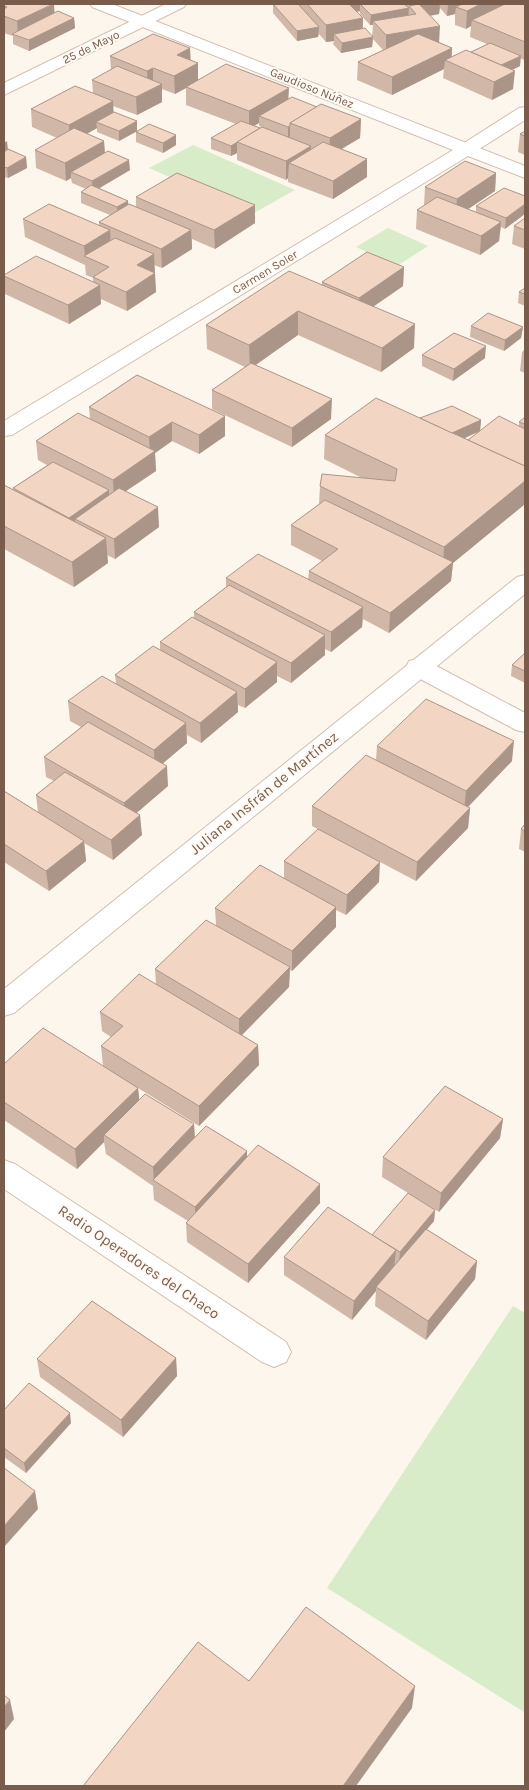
<svg xmlns="http://www.w3.org/2000/svg" width="529" height="1790" font-family="Karla,sans-serif">
  <style>
    .green { fill: #d8ecc9 }
    .lines { fill: none; stroke-linecap: round; stroke-linejoin: round }
    .minor-casing { stroke: #d1beb0; stroke-width: 2 }
    .tertiary-casing { stroke: #d1beb0; stroke-width: 2 }
    .secondary-casing { stroke: #d6c0b0; stroke-width: 2 }
    .minor { fill: #fff; fill-rule: evenodd }
    .tertiary { fill: #fff; fill-rule: evenodd }
    .secondary { fill: #fff; fill-rule: evenodd }
    .wall { fill: #d1b7a8; fill-rule: evenodd }
    .shaded-wall { fill: #aa9588 }
    .building { fill: #f3d5c3; stroke: #aa9588 }
    .labels { text-anchor: middle; stroke-width: 4; stroke-linejoin: round; paint-order: stroke }
    .far-street-label { font-size: 12px; fill: #7a5c4d; stroke: #fffaf3 }
    .street-label { font-size: 15px; fill: #7a5c4d; stroke: #fffaf3 }
  </style>
  <rect width="100%" height="100%" fill="#fdf6ec"/>
  <g class="green">
    <polygon points="193,145 295,190 252,214 149,168"/>
    <polygon points="388,228 428,246 397,266 356,247"/>
    <polygon points="513,1306 525,1313 524,1712 327,1588"/>
  </g>
  <g class="lines">
    <g class="minor-casing">
      <g id="minor">
        <polygon points="525,107 525,120 473,153 467,154 461,153 458,149 461,145 519,108"/>
        <polygon points="418,659 427,661 525,713 525,732 516,730 409,673 406,667 409,661"/>
        <polygon points="4,1160 15,1164 286,1342 291,1352 286,1362 274,1367 262,1362 4,1189"/>
      </g>
    </g>
    <g class="tertiary-casing">
      <g id="tertiary">
        <polygon points="90,4 112,4 525,166 525,178 468,156 12,435 4,436 4,421 453,150 92,7"/>
        <polygon points="525,575 525,594 14,1013 4,1016 4,989 517,577"/>
      </g>
    </g>
    <g class="secondary-casing">
      <polygon id="secondary" points="166,4 186,4 184,7 4,95 4,83"/>
    </g>
    <use href="#minor" class="minor"/>
    <use href="#tertiary" class="tertiary"/>
    <use href="#secondary" class="secondary"/>
  </g>
  <g class="wall">
    <polygon points="4,4 74,18 75,28 29,51 13,44 13,36 4,33"/>
    <path d="M273,4H525V59L524,60L520,58V66L512,70L513,89L492,100L443,78L444,69L392,95L357,80L358,62L383,50L373,39L372,47L341,53L333,44L334,41L326,42L319,34L318,37L297,41L273,13ZM440,8L447,16L455,14V25L466,29L471,26L470,37L487,44L471,52L452,57V48L439,42L430,16L439,14ZM360,11V14L370,25H373L372,37L363,28V18L357,12Z"/>
    <path d="M190,48V60L198,79L289,99L361,119L360,138L342,149L367,159V177L333,199L288,182V178L286,180L237,160V153L231,156L211,149V138L236,124L186,105V88L175,94L162,89V102L137,115L113,106V112L137,121V131L176,135V145L163,153L136,142V132L119,141L97,132V128L87,134L104,141L105,153L130,170L99,188L128,201V204L136,207V197L255,205V223L215,249L192,239V249L162,268L154,265L156,292L127,311L101,299V304L69,324L5,294L4,275L93,282V278L86,275L85,265L25,237L23,219L99,225V222L110,215L81,203V192L86,189L72,183L71,178L66,181L36,168L35,150L57,138L32,127L31,109L93,93L92,80L111,70L110,56ZM259,123V126L262,127L260,128L254,126Z"/>
    <polygon points="525,131 525,155 518,152 520,134"/>
    <polygon points="4,140 8,149 26,157 27,168 8,178 4,177"/>
    <polygon points="496,173 495,191 468,209 476,212 476,206 525,196 505,229 501,227 499,241 480,255 416,229 417,210 424,206 425,187"/>
    <polygon points="525,218 525,249 512,244 514,226"/>
    <polygon points="404,267 403,286 373,307 414,348 381,372 298,335 255,365 331,419 292,447 212,409 212,390 245,367 207,349 206,325 322,285 322,282"/>
    <polygon points="525,288 525,306 518,303 519,292"/>
    <polygon points="471,326 523,327 521,338 504,351 470,337"/>
    <polygon points="525,349 525,373 520,371 522,352"/>
    <polygon points="422,355 485,358 453,381 422,366"/>
    <polygon points="137,375 225,436 199,454 172,441 155,453 156,471 126,491 159,527 115,559 107,555 108,563 74,587 4,549 4,485 13,490 13,488 47,465 38,460 36,441 90,419 89,407"/>
    <path d="M525,417V504L453,563L451,581L389,633L363,619L362,627L331,652L325,649V655L291,683L277,676V682L245,708L238,705V712L201,743L187,735V743L162,764L168,786L136,813L142,835L113,860L84,843L86,861L49,891L4,862V791L38,812L36,795L54,781L46,777L44,757L81,727L70,721L68,701L116,683L115,675L160,650V642L194,618V612L226,587V578L308,580L309,571L322,561L291,545V525L319,504L320,486L362,478L324,459L325,435L420,418L481,420L480,431L519,426V422ZM478,432L468,440L464,438Z"/>
    <polygon points="525,653 525,683 511,676 512,665"/>
    <polygon points="377,746 512,761 468,807 470,808 468,828 416,881 312,826 312,806 376,760"/>
    <polygon points="525,824 525,852 519,849 521,829"/>
    <polygon points="284,861 379,882 346,915 336,910 336,927 292,971 290,970 289,987 242,1035 258,1045 259,1065 199,1126 138,1088 139,1100 194,1124 195,1137 247,1157 320,1203 248,1283 187,1242 186,1223 188,1221 154,1200 153,1186 106,1154 104,1142 77,1169 4,1120 4,1064 103,1066 101,1046 111,1037 102,1031 100,1012 156,984 155,969 216,925 215,908 284,878"/>
    <polygon points="503,1119 500,1138 439,1212 382,1177 383,1157"/>
    <polygon points="435,1210 434,1221 426,1229 477,1261 475,1279 426,1340 375,1306 376,1291 352,1320 284,1275 284,1257 372,1235"/>
    <polygon points="176,1358 177,1376 123,1437 40,1377 37,1359"/>
    <polygon points="4,1410 71,1423 26,1473 4,1457"/>
  </g>
  <g class="shaded-wall">
    <polygon points="54,4 55,21 18,36 17,21"/>
    <polygon points="348,4 360,4 360,11 348,13"/>
    <polygon points="417,4 440,4 439,14 416,18"/>
    <polygon points="448,4 510,4 472,20 471,26 466,29 467,11 456,7 455,14 447,16"/>
    <polygon points="409,8 408,18 373,21 373,25 370,25 371,15"/>
    <polygon points="74,18 75,28 29,51 29,40"/>
    <polygon points="363,18 362,36 334,34 334,41 326,42 326,25"/>
    <polygon points="440,26 439,43 386,53 386,35"/>
    <polygon points="319,27 318,37 297,41 297,31"/>
    <polygon points="373,37 372,47 341,53 342,43"/>
    <polygon points="190,48 191,65 177,55"/>
    <polygon points="452,48 451,63 445,60 444,69 392,95 392,77"/>
    <polygon points="521,56 520,66 496,78 497,67"/>
    <polygon points="198,63 198,81 186,87 186,88 175,94 174,76"/>
    <polygon points="153,68 153,86 148,89 147,71"/>
    <polygon points="515,71 513,89 492,100 494,82"/>
    <polygon points="162,84 162,102 137,115 136,97"/>
    <polygon points="289,88 288,106 259,116 259,123 249,129 249,111"/>
    <polygon points="113,101 114,119 96,122 97,128 70,143 69,125"/>
    <polygon points="361,119 360,138 329,156 330,138"/>
    <polygon points="137,121 137,131 119,141 119,131"/>
    <polygon points="290,126 290,136 288,138 288,127"/>
    <polygon points="176,135 176,145 163,153 163,143"/>
    <polygon points="7,141 9,160 4,163 4,143"/>
    <polygon points="104,141 105,159 71,172 71,178 66,181 65,163"/>
    <polygon points="237,142 237,153 231,156 231,146"/>
    <polygon points="311,146 310,164 289,163 288,178 286,180 286,161"/>
    <polygon points="26,157 27,168 8,178 7,168"/>
    <polygon points="367,159 367,177 333,199 333,181"/>
    <polygon points="129,160 130,170 93,192 92,181"/>
    <polygon points="496,173 495,191 455,218 457,199"/>
    <polygon points="128,201 129,212 118,218 117,207"/>
    <polygon points="525,204 525,214 505,229 506,218"/>
    <polygon points="255,205 255,223 215,249 214,230"/>
    <polygon points="501,222 499,241 480,255 481,236"/>
    <polygon points="110,230 111,249 85,256 84,246"/>
    <polygon points="191,230 192,249 162,268 161,249"/>
    <polygon points="154,254 155,273 137,265"/>
    <polygon points="404,267 403,286 358,317 359,298"/>
    <polygon points="155,273 156,292 127,311 126,292"/>
    <polygon points="100,285 101,304 69,324 68,305"/>
    <polygon points="298,311 298,335 250,369 249,345"/>
    <polygon points="415,324 414,348 381,372 382,348"/>
    <polygon points="523,327 521,338 504,351 505,340"/>
    <polygon points="486,346 485,358 453,381 454,369"/>
    <polygon points="332,399 331,419 292,447 292,428"/>
    <polygon points="225,416 225,436 199,454 199,435"/>
    <polygon points="481,420 480,431 443,448 444,436"/>
    <polygon points="172,422 172,441 155,453 156,471 114,499 113,480 150,454 149,437"/>
    <polygon points="525,481 525,504 453,563 451,581 389,633 390,613 443,570 444,547"/>
    <polygon points="109,490 110,510 75,519 76,534 71,537 69,518"/>
    <polygon points="158,507 159,527 115,559 114,539"/>
    <polygon points="106,538 108,563 74,587 72,562"/>
    <polygon points="363,607 362,627 331,652 331,632"/>
    <polygon points="325,635 325,655 291,683 291,663"/>
    <polygon points="277,662 277,682 245,708 245,689"/>
    <polygon points="237,692 238,712 201,743 200,723"/>
    <polygon points="186,723 187,743 155,770 154,750"/>
    <polygon points="514,741 512,761 464,811 466,791"/>
    <polygon points="167,766 168,786 125,823 124,803"/>
    <polygon points="470,808 468,828 416,881 417,862"/>
    <polygon points="140,815 142,835 113,860 111,840"/>
    <polygon points="84,841 86,861 49,891 46,871"/>
    <polygon points="380,862 379,882 346,915 347,895"/>
    <polygon points="336,907 336,927 292,971 292,951"/>
    <polygon points="290,967 289,987 239,1038 239,1019"/>
    <polygon points="258,1045 259,1065 199,1126 199,1106"/>
    <polygon points="138,1088 140,1107 104,1135 104,1142 77,1169 75,1149"/>
    <polygon points="503,1119 500,1138 439,1212 441,1193"/>
    <polygon points="194,1124 195,1144 154,1181 153,1167"/>
    <polygon points="247,1151 247,1170 195,1226 195,1207"/>
    <polygon points="320,1184 320,1203 248,1283 248,1264"/>
    <polygon points="435,1210 434,1221 399,1263 400,1252"/>
    <polygon points="396,1250 394,1269 376,1287 376,1291 352,1320 354,1301"/>
    <polygon points="477,1261 475,1279 426,1340 428,1321"/>
    <polygon points="176,1358 177,1376 123,1437 121,1420"/>
    <polygon points="70,1413 71,1423 26,1473 24,1463"/>
    <polygon points="35,1491 38,1509 4,1547 4,1526"/>
    <polygon points="415,1686 412,1708 356,1786 343,1786"/>
    <polygon points="10,1700 14,1719 4,1732 4,1707"/>
  </g>
  <g class="building">
    <polygon points="4,4 53,4 17,21 4,16 4,9 7,7 4,6"/>
    <polygon points="273,4 298,4 319,27 297,31"/>
    <polygon points="307,4 349,4 363,18 326,25"/>
    <polygon points="360,4 404,4 409,8 371,15"/>
    <polygon points="419,4 440,26 386,35 373,21 416,14 409,6"/>
    <polygon points="462,4 481,4 467,11 456,7"/>
    <polygon points="505,4 525,4 525,42 472,20"/>
    <polygon points="58,11 74,18 29,40 12,34"/>
    <polygon points="365,28 373,37 342,43 334,34"/>
    <polygon points="153,34 190,48 177,55 198,63 174,76 153,68 147,71 110,56"/>
    <polygon points="418,34 452,48 392,77 358,62"/>
    <polygon points="490,43 521,56 501,65 471,52"/>
    <polygon points="466,50 515,71 494,82 445,60"/>
    <polygon points="226,64 289,88 249,111 186,87"/>
    <polygon points="117,66 162,84 136,97 92,80"/>
    <polygon points="75,86 113,101 69,125 31,109"/>
    <polygon points="292,97 317,107 290,123 290,126 288,127 259,116"/>
    <polygon points="321,104 361,119 330,138 290,123"/>
    <polygon points="114,112 137,121 119,131 96,122"/>
    <polygon points="241,121 260,128 231,146 211,138"/>
    <polygon points="149,124 176,135 163,143 136,132"/>
    <polygon points="262,127 311,146 286,161 237,142"/>
    <polygon points="74,128 104,141 65,163 35,150"/>
    <polygon points="525,131 525,136 520,134"/>
    <polygon points="323,142 367,159 333,181 289,163"/>
    <polygon points="8,149 26,157 7,168 4,167 4,152"/>
    <polygon points="108,151 129,160 92,181 71,172"/>
    <polygon points="465,161 496,173 457,199 425,187"/>
    <polygon points="177,173 255,205 214,230 136,197"/>
    <polygon points="91,185 128,201 117,207 81,192"/>
    <polygon points="504,188 525,196 525,204 506,218 476,206"/>
    <polygon points="437,197 501,222 481,236 417,210"/>
    <polygon points="49,204 110,230 84,246 23,219"/>
    <polygon points="129,204 191,230 161,249 99,222"/>
    <polygon points="525,218 525,230 514,226"/>
    <polygon points="115,238 154,254 137,265 155,273 126,292 93,277 109,267 84,256"/>
    <polygon points="367,252 404,267 359,298 322,282"/>
    <polygon points="36,256 100,285 68,305 4,276 4,275"/>
    <polygon points="289,271 415,324 382,348 298,311 249,345 206,325"/>
    <polygon points="525,288 525,294 519,292"/>
    <polygon points="488,313 523,327 505,340 471,326"/>
    <polygon points="454,333 486,346 454,369 422,355"/>
    <polygon points="251,363 332,399 292,428 212,390"/>
    <polygon points="137,375 225,416 199,435 172,422 149,437 89,407"/>
    <polygon points="376,398 525,466 525,481 444,547 320,486 322,474 395,481 397,469 325,435"/>
    <polygon points="452,406 481,420 452,433 420,418"/>
    <polygon points="78,413 155,451 113,480 36,441"/>
    <polygon points="499,416 525,429 525,466 468,440"/>
    <polygon points="525,417 525,424 519,422"/>
    <polygon points="53,462 109,490 69,518 13,488"/>
    <polygon points="4,485 106,538 72,562 4,526"/>
    <polygon points="119,488 158,507 114,539 75,519"/>
    <polygon points="325,500 453,562 390,613 309,571 338,549 291,525"/>
    <polygon points="258,554 363,607 331,632 226,578"/>
    <polygon points="229,585 325,635 291,663 194,612"/>
    <polygon points="192,617 277,662 245,689 160,642"/>
    <polygon points="153,646 237,692 200,723 115,675"/>
    <polygon points="525,653 525,671 512,665"/>
    <polygon points="102,676 186,723 154,750 68,701"/>
    <polygon points="426,699 514,741 466,791 377,746"/>
    <polygon points="88,722 167,766 124,803 44,757"/>
    <polygon points="366,755 470,808 417,862 312,806"/>
    <polygon points="65,772 140,815 111,840 36,795"/>
    <polygon points="4,791 84,841 46,871 4,844"/>
    <polygon points="525,824 525,831 521,829"/>
    <polygon points="318,829 380,862 347,895 284,861"/>
    <polygon points="260,865 336,907 292,951 215,908"/>
    <polygon points="206,920 290,967 239,1019 155,969"/>
    <polygon points="139,974 258,1045 199,1106 101,1046 123,1026 100,1012"/>
    <polygon points="43,1028 138,1088 75,1149 4,1102 4,1064"/>
    <polygon points="445,1086 503,1119 441,1193 383,1157"/>
    <polygon points="145,1094 194,1124 153,1167 104,1135"/>
    <polygon points="206,1126 247,1151 195,1207 153,1180"/>
    <polygon points="258,1145 320,1184 248,1264 186,1223"/>
    <polygon points="408,1193 435,1210 400,1252 372,1235"/>
    <polygon points="328,1207 396,1250 354,1301 284,1257"/>
    <polygon points="426,1229 477,1261 428,1321 376,1287"/>
    <polygon points="92,1301 176,1358 121,1420 37,1359"/>
    <polygon points="29,1383 70,1413 24,1463 4,1448 4,1410"/>
    <polygon points="4,1468 35,1491 4,1526"/>
    <polygon points="306,1607 415,1686 343,1786 83,1786 198,1642 249,1681"/>
    <polygon points="4,1695 10,1700 4,1707"/>
  </g>
  <g class="labels">
    <g class="far-street-label">
      <text transform="translate(91 47) rotate(-26)" y="4">25 de Mayo</text>
      <text transform="translate(312 88) rotate(22)" y="4">Gaudioso Núñez</text>
      <text transform="translate(265 272) rotate(-31)" y="4">Carmen Soler</text>
    </g>
    <g class="street-label">
      <text transform="translate(264 793) rotate(-39)" y="5">Juliana Insfrán de Martínez</text>
      <text transform="translate(139 1262) rotate(34)" y="5">Radio Operadores del Chaco</text>
    </g>
  </g>
  <rect width="529" height="1790" fill="none" stroke="#7a5c4d" stroke-width="10"/>
</svg>
